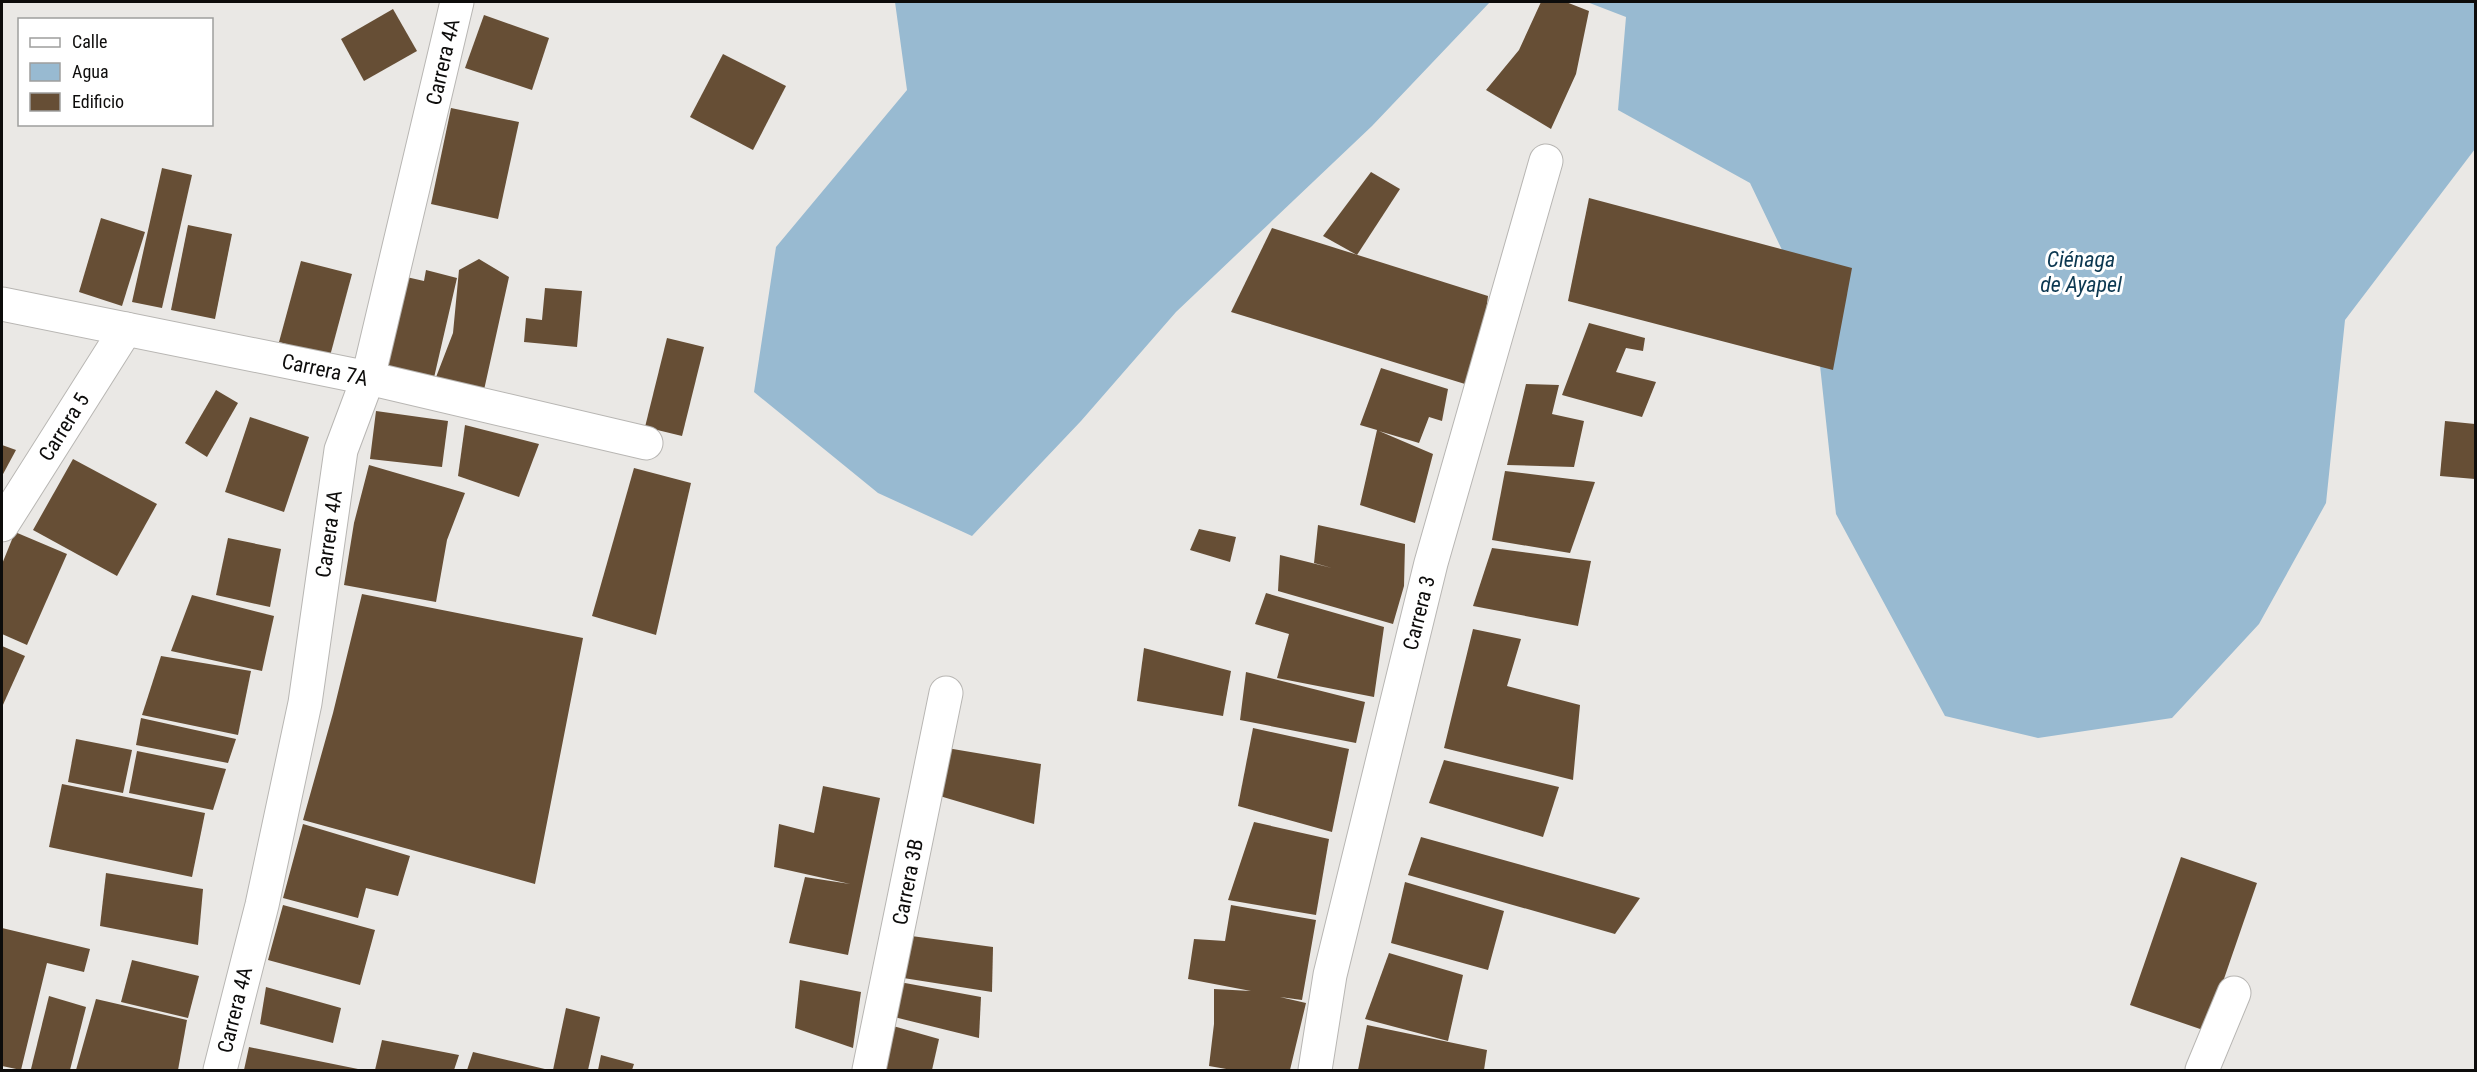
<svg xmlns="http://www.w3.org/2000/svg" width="2477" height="1072" font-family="'Roboto Condensed',sans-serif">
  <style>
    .water { fill: #98bad1 }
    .building { fill: #664e35 }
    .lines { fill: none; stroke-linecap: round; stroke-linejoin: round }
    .minor-casing { stroke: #b8b6b3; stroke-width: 35 }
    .minor { stroke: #fff; stroke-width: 33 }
    .labels { text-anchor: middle; stroke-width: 6; stroke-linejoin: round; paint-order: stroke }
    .street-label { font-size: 21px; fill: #0d0c0b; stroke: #fff }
    .water-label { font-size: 22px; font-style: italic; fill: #0c3851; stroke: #fff }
  </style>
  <rect width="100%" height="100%" fill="#eae8e5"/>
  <g class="water">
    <polygon points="895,2 1490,2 1372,126 1176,312 1081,421 972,536 878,493 754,392 776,247 907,90"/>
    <polygon points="1587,2 2475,2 2475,149 2345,320 2326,503 2259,624 2172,718 2038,738 1945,716 1836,514 1815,319 1750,183 1618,110 1626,17"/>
  </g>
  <g class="building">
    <polygon points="1541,2 1566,2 1589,11 1576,74 1551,129 1486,90 1519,50"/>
    <polygon points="393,9 417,51 364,81 341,39"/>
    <polygon points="484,15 549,38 532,90 465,68"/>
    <polygon points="723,54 786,86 753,150 690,117"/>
    <polygon points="451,108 519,122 498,219 431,204"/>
    <polygon points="162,168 192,175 162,308 132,302"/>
    <polygon points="1371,172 1400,189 1357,255 1323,236"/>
    <polygon points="1589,198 1852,268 1833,370 1568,301"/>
    <polygon points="101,218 145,232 122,306 79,292"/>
    <polygon points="188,225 232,234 215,319 171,310"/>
    <polygon points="1272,228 1488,296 1482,342 1465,384 1231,312"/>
    <polygon points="479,259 509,277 482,399 433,385 453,333 459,270"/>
    <polygon points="301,261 352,274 330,356 279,342"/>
    <polygon points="426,270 457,278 433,382 379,369 402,276 424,281"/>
    <polygon points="545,288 582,291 577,347 524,342 526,318 542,320"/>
    <polygon points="1589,323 1645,338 1643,351 1626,348 1616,372 1656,382 1642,417 1562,395"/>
    <polygon points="667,338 704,347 682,436 645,427"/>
    <polygon points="1381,368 1448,389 1442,421 1429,417 1419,443 1379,431 1433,454 1415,523 1360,505 1377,430 1360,425"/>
    <polygon points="1526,384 1559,385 1552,414 1584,421 1574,467 1507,465"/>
    <polygon points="216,390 238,403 207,457 185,443"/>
    <polygon points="376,411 448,421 442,467 370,459"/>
    <polygon points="250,417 309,437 284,512 225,492"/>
    <polygon points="2445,421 2475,424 2475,479 2440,476"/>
    <polygon points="465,425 539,444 519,497 458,476"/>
    <polygon points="2,445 16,450 2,476"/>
    <polygon points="73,459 157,504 117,576 33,530"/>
    <polygon points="369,465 465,493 447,540 436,602 344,585 354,523"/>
    <polygon points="634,468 691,483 656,635 592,616"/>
    <polygon points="1505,471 1595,482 1570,553 1492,540"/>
    <polygon points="1318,525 1405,544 1404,586 1393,624 1278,591 1280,555 1332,568 1314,563"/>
    <polygon points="1199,529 1236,537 1230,562 1190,550"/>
    <polygon points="15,532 67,554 27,645 2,634 2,564"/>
    <polygon points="228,538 281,549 270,607 216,595"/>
    <polygon points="1492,548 1591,561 1578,626 1473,606"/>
    <polygon points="1266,593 1384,627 1374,697 1277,678 1289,634 1255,624"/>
    <polygon points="362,594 583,638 535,884 303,820 333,713"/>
    <polygon points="192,595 274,616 262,671 171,651"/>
    <polygon points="1473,629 1521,639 1507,686 1580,705 1573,780 1444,748"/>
    <polygon points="2,646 25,656 2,707"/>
    <polygon points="1144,648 1231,671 1223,716 1137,701"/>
    <polygon points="161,656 251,671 238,735 142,715"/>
    <polygon points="1246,672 1365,702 1356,743 1240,720"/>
    <polygon points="141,718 236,739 228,763 136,745"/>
    <polygon points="1253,728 1349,749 1332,832 1238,806"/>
    <polygon points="76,739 132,750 123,793 68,782"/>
    <polygon points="941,747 1041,764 1034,824 933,794"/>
    <polygon points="137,751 226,769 213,810 129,793"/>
    <polygon points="1444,760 1559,787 1543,837 1429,803"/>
    <polygon points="62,784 205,813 192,877 49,847"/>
    <polygon points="823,786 880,798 848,955 789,943 805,877 850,884 774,867 779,824 814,833"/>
    <polygon points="1254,822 1329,839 1316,915 1228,900"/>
    <polygon points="303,824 410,856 398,896 366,888 358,918 283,898"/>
    <polygon points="1421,837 1640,898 1615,934 1408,875"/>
    <polygon points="2181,857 2257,883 2206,1031 2130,1005"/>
    <polygon points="106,873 203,889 198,945 100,926"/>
    <polygon points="1405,882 1504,911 1488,970 1391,943"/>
    <polygon points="283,905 375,930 360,985 268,960"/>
    <polygon points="1231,905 1316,920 1302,1000 1280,997 1306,1003 1290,1070 1232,1070 1209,1066 1214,1024 1214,989 1251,991 1188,979 1194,939 1225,941"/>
    <polygon points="2,928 90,949 84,972 47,963 21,1070 2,1066"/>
    <polygon points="904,935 993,947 992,992 897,977"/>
    <polygon points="1389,953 1463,975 1448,1041 1365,1019"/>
    <polygon points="132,960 199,976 188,1018 121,1002"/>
    <polygon points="800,980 861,992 853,1048 795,1028"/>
    <polygon points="894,981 981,997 979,1038 886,1015"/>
    <polygon points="266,987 341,1008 333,1043 260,1024"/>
    <polygon points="49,996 86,1007 70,1070 31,1069"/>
    <polygon points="96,999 187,1020 178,1070 76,1070"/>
    <polygon points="566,1008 600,1017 588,1070 553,1070"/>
    <polygon points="886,1024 939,1039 932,1070 878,1070"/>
    <polygon points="1367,1025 1487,1050 1484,1070 1358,1070"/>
    <polygon points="382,1040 459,1055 454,1070 375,1070"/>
    <polygon points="249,1047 358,1069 358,1070 244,1070"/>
    <polygon points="473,1052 549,1070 467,1070"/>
    <polygon points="601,1055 634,1064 632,1070 598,1070"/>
  </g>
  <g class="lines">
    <g class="minor-casing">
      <g id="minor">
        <polyline points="2,304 368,378 646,443"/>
        <polyline points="2,525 126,329"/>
        <polyline points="220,1070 262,905 305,703 341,450 368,378 457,2"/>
        <polyline points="869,1070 946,693"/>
        <polyline points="1315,1070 1330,975 1431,563 1546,161"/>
        <polyline points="2202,1070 2234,993"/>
      </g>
    </g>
    <use href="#minor" class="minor"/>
  </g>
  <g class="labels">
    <g class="street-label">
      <text transform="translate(443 62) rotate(-77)" y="7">Carrera 4A</text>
      <text transform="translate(325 370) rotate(12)" y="7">Carrera 7A</text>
      <text transform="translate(64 427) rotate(-58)" y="7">Carrera 5</text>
      <text transform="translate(329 534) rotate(-82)" y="7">Carrera 4A</text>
      <text transform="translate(1419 613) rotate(-76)" y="7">Carrera 3</text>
      <text transform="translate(908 882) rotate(-79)" y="7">Carrera 3B</text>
      <text transform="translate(235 1010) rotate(-76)" y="7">Carrera 4A</text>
    </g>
    <g class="water-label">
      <text x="2081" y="267">Ciénaga<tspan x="2081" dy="25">de Ayapel</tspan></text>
    </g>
  </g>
  <rect width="2477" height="1072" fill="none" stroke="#0d0c0b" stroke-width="6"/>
  <rect x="18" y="18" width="195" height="108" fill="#ffffff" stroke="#9e9e9d" stroke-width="1.5"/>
  <rect x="30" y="38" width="30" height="9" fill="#ffffff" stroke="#9e9e9d" stroke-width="1.5"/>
  <text x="72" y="48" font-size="18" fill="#0d0c0b">Calle</text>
  <rect x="30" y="63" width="30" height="18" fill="#98bad1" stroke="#9e9e9d" stroke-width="1.5"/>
  <text x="72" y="78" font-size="18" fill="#0d0c0b">Agua</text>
  <rect x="30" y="93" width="30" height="18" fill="#664e35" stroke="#9e9e9d" stroke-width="1.5"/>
  <text x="72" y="108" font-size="18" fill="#0d0c0b">Edificio</text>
</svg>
